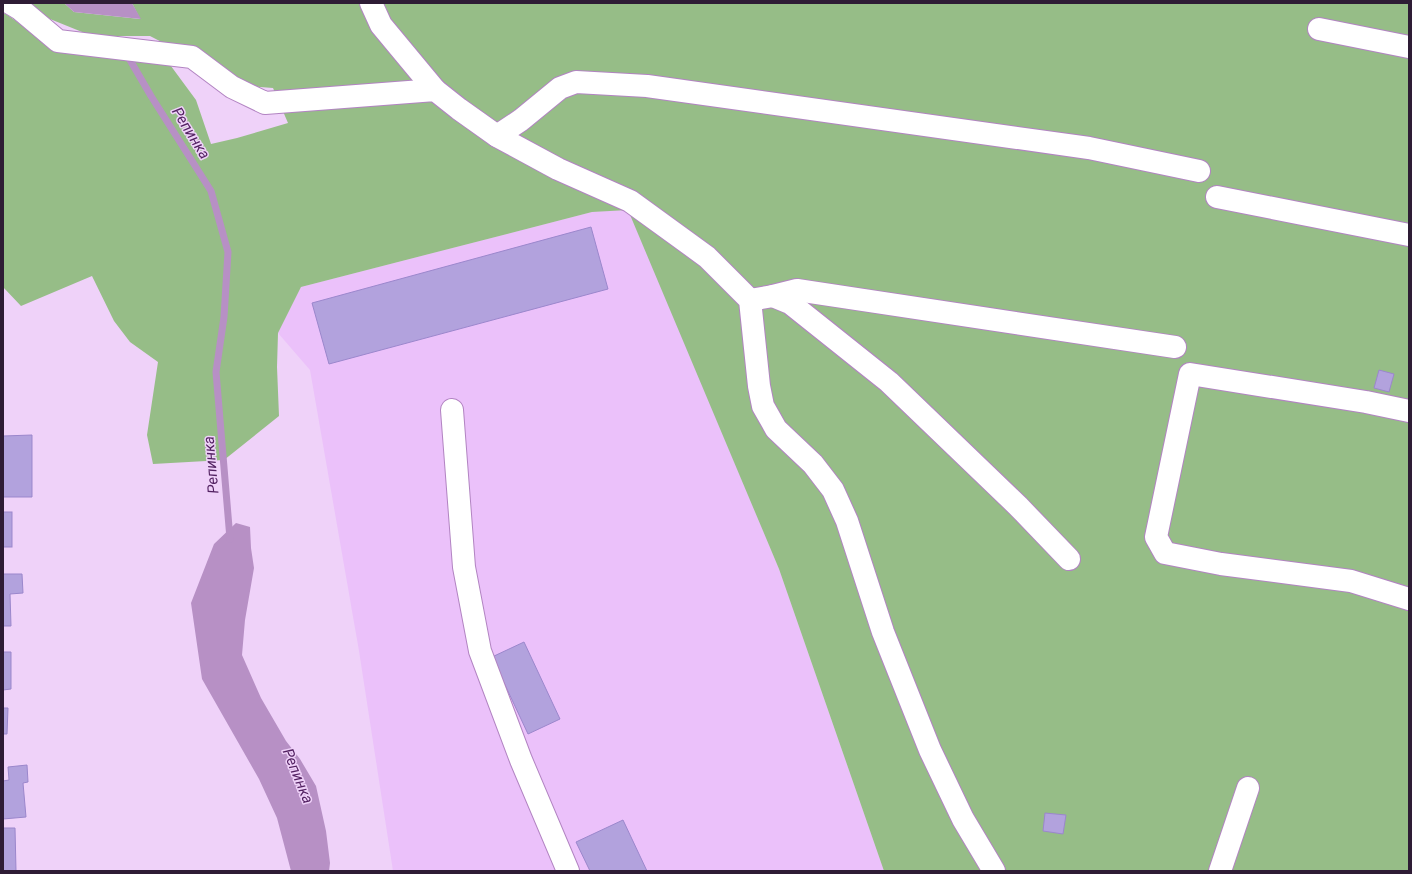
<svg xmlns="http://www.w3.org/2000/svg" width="1412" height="874" font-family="Roboto,sans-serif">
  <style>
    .built { fill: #ebc1fa }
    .green { fill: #96bd87 }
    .water { fill: #b790c5 }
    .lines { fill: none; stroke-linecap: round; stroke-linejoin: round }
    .stream { stroke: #b790c5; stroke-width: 7 }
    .building { fill: #b2a2dd; stroke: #9b87cc }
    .minor-casing { stroke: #b284c2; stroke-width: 24 }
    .minor { stroke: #fff; stroke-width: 22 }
    .labels { text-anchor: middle; stroke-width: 3; stroke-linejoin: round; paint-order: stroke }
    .water-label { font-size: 15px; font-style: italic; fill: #532262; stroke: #efd2f9 }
  </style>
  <rect width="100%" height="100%" fill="#efd2f9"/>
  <polygon class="built" points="629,209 779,569 884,871 393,871 359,651 310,370 278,333 301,287 592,212"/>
  <polygon class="green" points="26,3 64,3 74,12 140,19 132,3 1409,3 1409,871 884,871 779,569 628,210 592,212 301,287 278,333 277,367 279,416 224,460 153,464 147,435 158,362 130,342 114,321 92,276 21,306 3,287 3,13 6,14 52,46 168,62 196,100 211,144 237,138 288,123 273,88 247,86 150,36 92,36 50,19"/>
  <g class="water">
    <polygon points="64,3 132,3 141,19 74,12"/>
    <polygon points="236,523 250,527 251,548 254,568 245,620 242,655 261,698 286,741 300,759 316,786 326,831 330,863 329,871 291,871 277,818 259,779 202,679 191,603 214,544"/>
  </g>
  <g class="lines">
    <polyline class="stream" points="130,60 151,96 211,191 228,252 224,317 216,372 230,539"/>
  </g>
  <g class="building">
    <polygon points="591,227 608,289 329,364 312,303"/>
    <polygon points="1379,370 1394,374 1389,392 1374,388"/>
    <polygon points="32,435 32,497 3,497 3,436"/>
    <rect x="3" y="512" width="9" height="35"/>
    <polygon points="3,574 22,574 23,593 10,594 11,626 3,626"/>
    <polygon points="524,642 560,719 528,734 492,657"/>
    <polygon points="3,652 11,652 11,689 3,690"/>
    <polygon points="3,708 8,708 7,734 3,734"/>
    <polygon points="27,765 28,782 23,783 26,817 3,819 3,781 9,780 8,767"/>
    <polygon points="1045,813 1066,815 1063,834 1043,831"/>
    <polygon points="623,820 647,871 590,871 576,842"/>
    <polygon points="3,828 15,828 16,871 3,871"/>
  </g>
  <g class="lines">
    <g class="minor-casing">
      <g id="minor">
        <polyline points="10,3 20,9 58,41 192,57 232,87 265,103 435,90 459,109 497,136 558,169 630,201 707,257 750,300 759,386 763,406 776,429 813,464 833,490 847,521 883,632 930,750 963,819 994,871"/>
        <polyline points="371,3 381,25 435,90"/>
        <polyline points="1319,29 1409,47"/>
        <polyline points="497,136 521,120 560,88 576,82 647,86 1089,148 1199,171"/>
        <polyline points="1217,197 1409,235"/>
        <polyline points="773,296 790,303 889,382 1018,506 1069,559"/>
        <polyline points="750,300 773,296 797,290 1175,347"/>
        <polyline points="452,410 464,567 480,651 521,760 568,871"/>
        <polyline points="1409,411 1366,402 1190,374 1156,537 1165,553 1221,564 1351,581 1409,599"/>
        <polyline points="1220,871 1248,788"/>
      </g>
    </g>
    <use href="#minor" class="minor"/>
  </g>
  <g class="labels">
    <g class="water-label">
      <text transform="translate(191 133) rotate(58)" y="5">Репинка</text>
      <text transform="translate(211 465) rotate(-95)" y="5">Репинка</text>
      <text transform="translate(298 776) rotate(68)" y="5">Репинка</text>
    </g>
  </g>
  <rect width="1412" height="874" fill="none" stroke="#2e1c35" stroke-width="8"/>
</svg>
